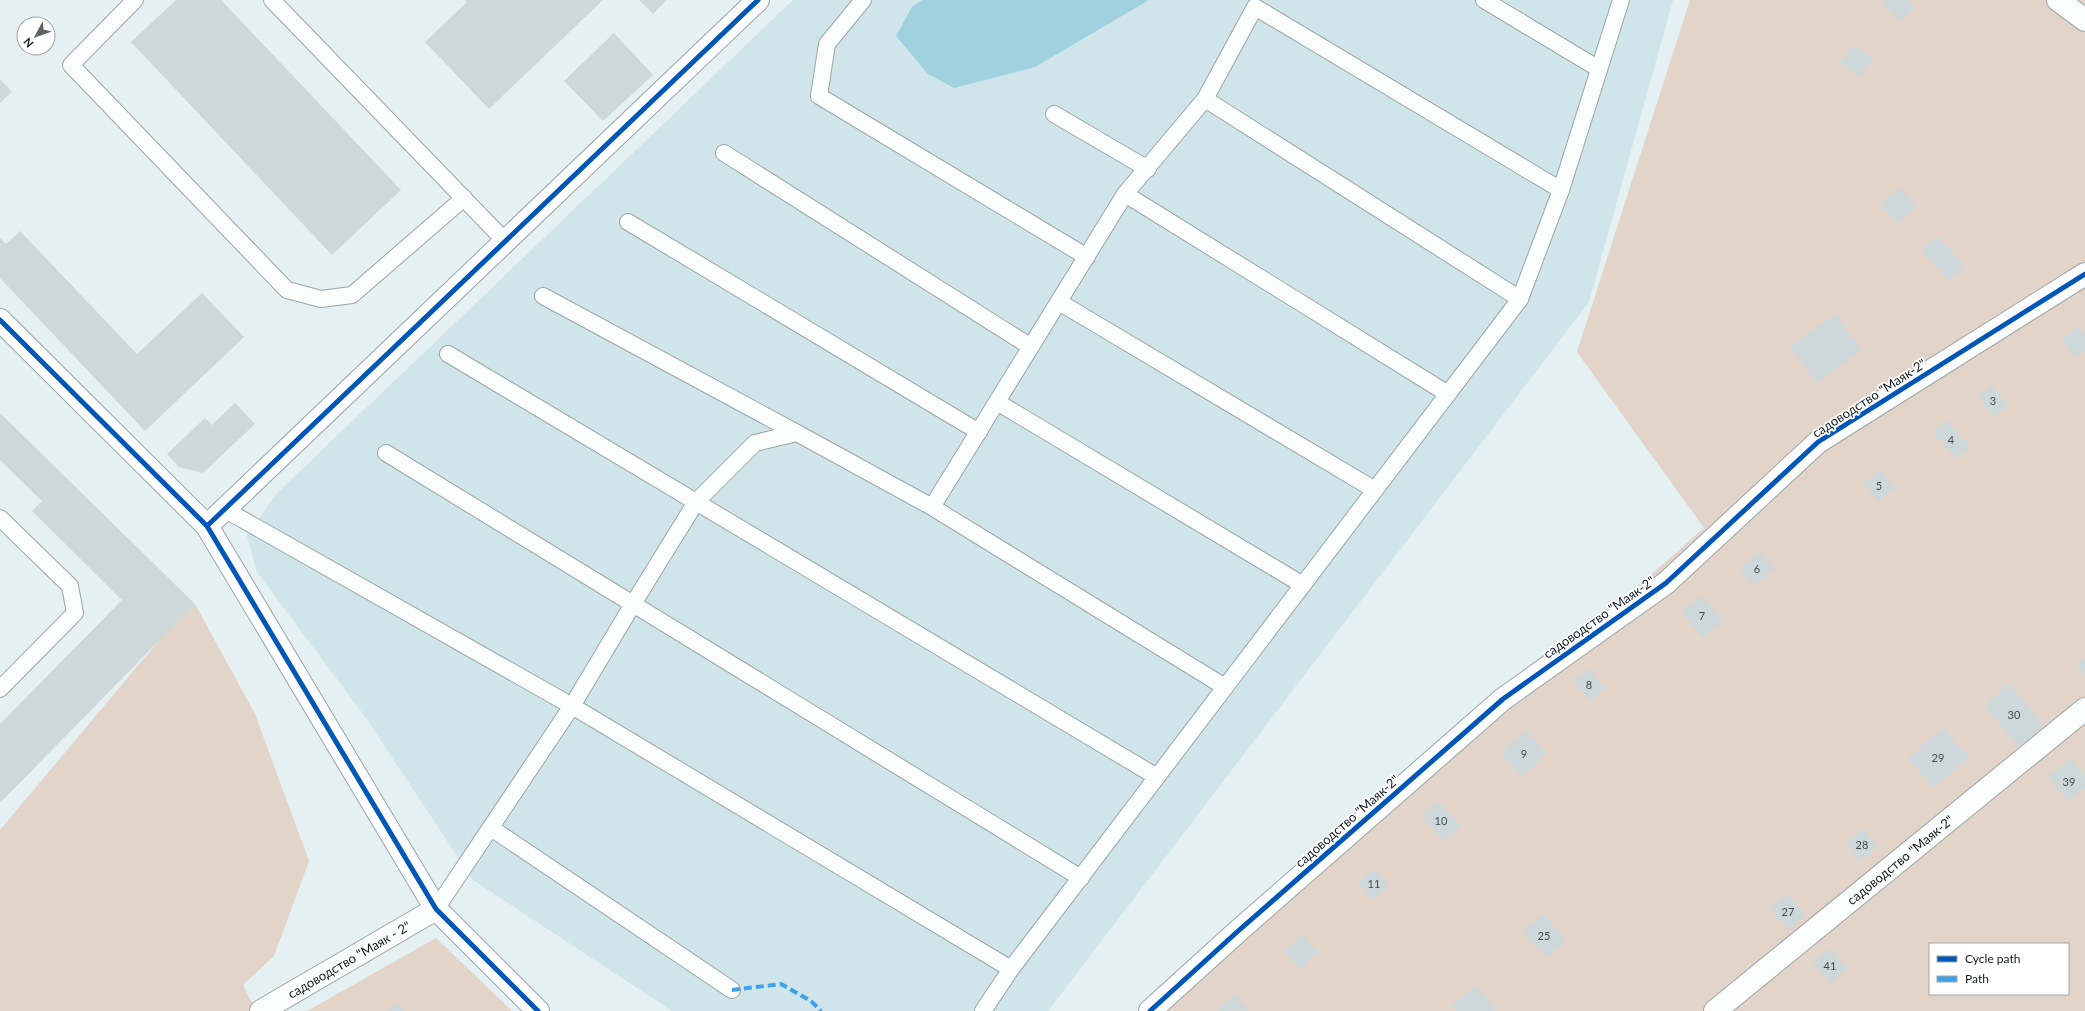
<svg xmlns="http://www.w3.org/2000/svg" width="2085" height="1011" font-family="Lato,sans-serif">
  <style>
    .built { fill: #cfe5ea }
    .green { fill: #e3d4c9; fill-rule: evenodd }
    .water { fill: #9fd2de }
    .building { fill: #ced8da }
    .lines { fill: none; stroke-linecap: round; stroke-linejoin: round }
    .lane-casing { stroke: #9ba5a7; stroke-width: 18 }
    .street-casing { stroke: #9ba5a7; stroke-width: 24 }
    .lane { stroke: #fbfdfd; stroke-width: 16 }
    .street { stroke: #fbfdfd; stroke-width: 22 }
    .quiet { stroke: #3da2ea; stroke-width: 4; stroke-dasharray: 8 4; stroke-linecap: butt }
    .cycleway-casing { stroke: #fff; stroke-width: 8 }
    .cycleway { stroke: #0057b8; stroke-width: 5 }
    .labels { text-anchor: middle; stroke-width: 3.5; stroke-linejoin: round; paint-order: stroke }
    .number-label { font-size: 11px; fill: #434b4d }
    .street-label { font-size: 13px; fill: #12191b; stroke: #fff }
  </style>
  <rect width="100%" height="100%" fill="#e4f0f2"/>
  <polygon class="built" points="793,0 1673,0 1589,302 1048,1011 672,1011 473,880 366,718 257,572 247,536 276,494"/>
  <g class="green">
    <path d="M1690,0H2085V1011H1154L1704,528L1577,352ZM1930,944H2068V994H1930Z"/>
    <polygon points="195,604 255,714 309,861 274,956 243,985 256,1011 0,1011 0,830 161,638"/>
    <polygon points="436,938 512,1011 307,1011"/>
  </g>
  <polygon class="water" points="922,0 1149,0 1035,67 954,88 928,74 896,36 912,7"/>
  <g class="building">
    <polygon points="176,0 221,0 401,190 332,255 131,42"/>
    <polygon points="465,0 603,0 489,109 425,42 467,2"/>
    <polygon points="639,0 667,0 653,14"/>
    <polygon points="1884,0 1909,0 1915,7 1900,21 1882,2"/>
    <polygon points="614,33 653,75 603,121 564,81"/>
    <polygon points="1854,45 1873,60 1859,77 1840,63"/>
    <polygon points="0,79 12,92 0,103"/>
    <polygon points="1899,187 1917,206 1898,224 1880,205"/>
    <polygon points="20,231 137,354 202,293 244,337 145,431 0,278 0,238 6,244"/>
    <polygon points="1938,236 1965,266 1949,281 1921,250"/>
    <polygon points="1835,314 1862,350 1817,383 1790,347"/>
    <polygon points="2078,326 2085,335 2085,351 2076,358 2061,340"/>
    <polygon points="1992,385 2008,406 1994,417 1978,396"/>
    <polygon points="235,403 255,424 203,473 179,467 167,454 205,418 212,425"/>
    <polygon points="0,413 195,604 0,803 0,724 122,600 32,511 42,501 0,460"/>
    <polygon points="1947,420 1970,447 1956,459 1933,432"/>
    <polygon points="1880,470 1895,488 1878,502 1863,484"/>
    <polygon points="1760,551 1775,568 1754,586 1739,569"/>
    <polygon points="1701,595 1723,621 1703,638 1681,612"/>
    <polygon points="2085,658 2085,676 2076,665"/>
    <polygon points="1589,668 1605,689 1590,701 1573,681"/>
    <polygon points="2009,683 2045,726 2019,747 1984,705"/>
    <polygon points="1943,728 1969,757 1934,788 1908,758"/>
    <polygon points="1526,730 1547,754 1522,777 1501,753"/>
    <polygon points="2071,758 2085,776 2085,788 2068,802 2048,776"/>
    <polygon points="1438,801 1461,826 1444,841 1421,816"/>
    <polygon points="1863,829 1878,846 1861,861 1846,843"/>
    <polygon points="1375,868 1389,885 1373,900 1358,883"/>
    <polygon points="1787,893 1806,915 1789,930 1770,909"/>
    <polygon points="1543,914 1566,940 1546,958 1523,932"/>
    <polygon points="1302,935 1318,952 1300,969 1284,952"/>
    <polygon points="1829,948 1847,969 1831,984 1812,963"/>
    <polygon points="1475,985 1496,1008 1492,1011 1456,1011 1451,1006"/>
    <polygon points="1234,994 1249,1010 1220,1011 1218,1008"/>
    <polygon points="396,1003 404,1011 388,1011"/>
  </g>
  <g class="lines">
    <g class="lane-casing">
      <g id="lane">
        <polyline points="135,0 71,65 287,290 321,299 352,295 464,198"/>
        <polyline points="272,0 505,241"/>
        <polyline points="863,0 827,44 819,96 1087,257"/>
        <polyline points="1484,0 1599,69"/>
        <polyline points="1205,99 1520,299"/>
        <polyline points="1054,114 1148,169"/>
        <polyline points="724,153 1031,347"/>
        <polyline points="1125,194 1448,394"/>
        <polyline points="628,222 979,432"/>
        <polyline points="543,296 797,433"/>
        <polyline points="1059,302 1375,490"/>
        <polyline points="448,354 1157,777"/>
        <polyline points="997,402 1303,585"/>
        <polyline points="386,453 1081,878"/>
        <polyline points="932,507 1125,194 1205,99 1255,7 1561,190"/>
        <polyline points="224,509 572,706 1011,969"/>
        <polyline points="0,518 70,586 75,613 0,689"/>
        <polyline points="491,828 732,990"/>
        <polyline points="436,909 572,706 633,604 696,502 755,443 797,433 932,507 1225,687"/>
        <polyline points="983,1011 1011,969 1520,299 1561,190 1621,0"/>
      </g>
    </g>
    <g class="street-casing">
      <g id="street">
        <polyline points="2058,0 2085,20"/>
        <polyline points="0,320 207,526 436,909 538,1011"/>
        <polyline points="207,526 758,0"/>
        <path id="s1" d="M261,1011L436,909"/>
        <polyline points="1150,1011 1237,932 1503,699 1666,583 1818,442 2085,274"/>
        <path id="s2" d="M1715,1011L2085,709"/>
      </g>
    </g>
    <use href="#lane" class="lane"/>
    <use href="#street" class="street"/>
    <polyline class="quiet" points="732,990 781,984 811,1001 821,1011"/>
    <g class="cycleway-casing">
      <g id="cycleway">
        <polyline points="0,320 207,526 436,909 538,1011"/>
        <polyline points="207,526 758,0"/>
        <polyline points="1150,1011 1237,932 1503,699 1666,583 1818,442 2085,274"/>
      </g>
    </g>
    <use href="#cycleway" class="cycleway"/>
  </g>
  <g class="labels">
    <g class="number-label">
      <text x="1993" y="405">3</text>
      <text x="1951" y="444">4</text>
      <text x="1879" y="490">5</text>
      <text x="1757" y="573">6</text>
      <text x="1702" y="620">7</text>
      <text x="1589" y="689">8</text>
      <text x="2014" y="719">30</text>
      <text x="1524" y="758">9</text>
      <text x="1938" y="762">29</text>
      <text x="2069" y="786">39</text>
      <text x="1441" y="825">10</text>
      <text x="1862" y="849">28</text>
      <text x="1374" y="888">11</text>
      <text x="1788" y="916">27</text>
      <text x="1544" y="940">25</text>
      <text x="1830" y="970">41</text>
    </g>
    <g class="street-label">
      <text transform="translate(1869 398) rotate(-33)" y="5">садоводство "Маяк-2"</text>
      <text transform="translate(1599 617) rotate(-35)" y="5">садоводство "Маяк-2"</text>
      <text transform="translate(1347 821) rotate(-41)" y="5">садоводство "Маяк-2"</text>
      <text dy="5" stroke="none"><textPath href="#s2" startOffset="239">садоводство "Маяк-2"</textPath></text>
      <text dy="5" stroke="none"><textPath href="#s1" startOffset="102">садоводство "Маяк - 2"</textPath></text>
    </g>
  </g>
  <rect x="1929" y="943" width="140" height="52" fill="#ffffff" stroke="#a0a3a4"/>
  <rect x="1937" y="956" width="20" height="6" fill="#0057b8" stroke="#a0a3a4"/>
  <text x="1965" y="963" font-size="12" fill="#12191b">Cycle path</text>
  <rect x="1937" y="976" width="20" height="6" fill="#3da2ea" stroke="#a0a3a4"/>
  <text x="1965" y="983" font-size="12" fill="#12191b">Path</text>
  <g transform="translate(36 36) rotate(229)"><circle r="19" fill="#ffffff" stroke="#a0a3a4"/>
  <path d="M0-3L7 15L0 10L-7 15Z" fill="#5c6466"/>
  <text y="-6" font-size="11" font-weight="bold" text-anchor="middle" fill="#12191b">N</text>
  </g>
</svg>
